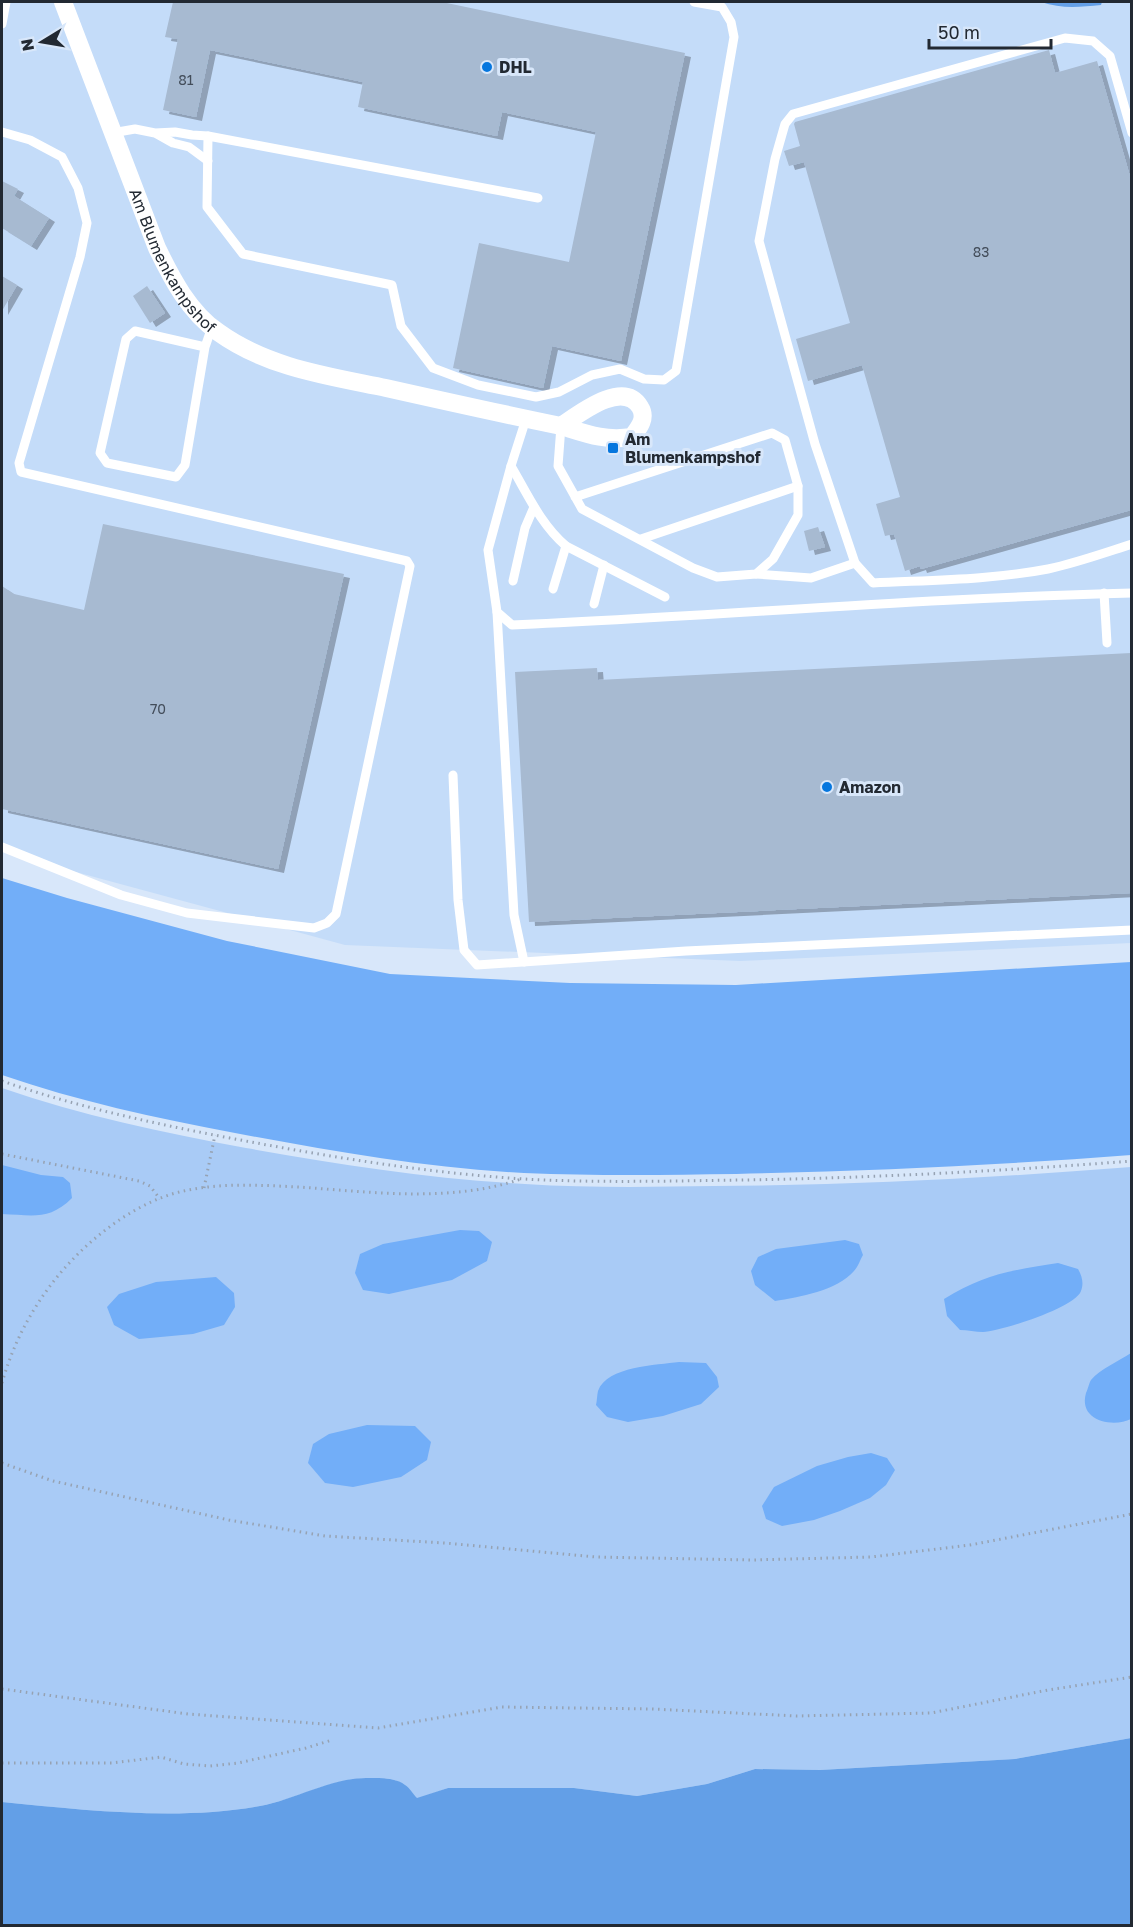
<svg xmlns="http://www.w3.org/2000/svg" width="1133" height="1927" font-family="'Golos Text',sans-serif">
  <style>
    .built { fill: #c4dcf9 }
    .green { fill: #a9cbf6 }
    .forest { fill: #72aef8 }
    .water { fill: #639fe7 }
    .building { fill: #a7bad1; filter: url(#shadow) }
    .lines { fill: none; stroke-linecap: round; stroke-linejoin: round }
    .path { stroke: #96a2b2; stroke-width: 3; stroke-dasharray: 1.5 4.5; stroke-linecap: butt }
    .service { stroke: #fff; stroke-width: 9 }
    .minor { stroke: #fff; stroke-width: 18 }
    .poi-dot { fill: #0576de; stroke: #d8e7fa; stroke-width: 2 }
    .labels { text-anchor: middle; stroke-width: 6; stroke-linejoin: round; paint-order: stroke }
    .number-label { font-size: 14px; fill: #434d5a }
    .poi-label { font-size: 16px; font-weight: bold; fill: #222932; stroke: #d8e7fa; text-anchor: start }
    .street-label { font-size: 16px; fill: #222932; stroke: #d8e7fa }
  </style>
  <defs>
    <filter id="shadow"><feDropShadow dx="6" dy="4" stdDeviation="0" flood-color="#0004"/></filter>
  </defs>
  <rect width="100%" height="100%" fill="#d8e7fa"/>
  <polygon class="built" points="2,2 1131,2 1131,943 740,961 345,945 2,852"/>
  <path class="green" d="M2,1088C80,1115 164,1133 246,1148C338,1164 431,1179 525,1184C587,1188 651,1187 714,1186C853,1185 992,1178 1131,1167V1738L1015,1759L820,1770L755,1769L707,1784L637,1796L574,1788H448L417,1799C400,1777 392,1778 365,1778C331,1779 294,1800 260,1806C179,1821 83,1810 2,1802Z"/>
  <g class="forest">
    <path d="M2,878L67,898L227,941L390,974L570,983L736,985L1131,962V1155C1000,1165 868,1171 736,1174C666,1175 595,1176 524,1173C427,1168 331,1151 235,1133C156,1118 77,1101 2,1075Z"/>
    <path d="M2,1165L41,1175L63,1177L70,1183L72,1198C49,1221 32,1215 2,1214Z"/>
    <polygon points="460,1230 479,1231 492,1242 487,1261 452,1280 389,1294 363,1290 355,1273 360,1254 383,1244"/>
    <path d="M845,1240L859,1244L863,1255C860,1260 858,1267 854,1271C837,1291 799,1297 775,1301L755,1285L751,1271L758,1257L776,1249Z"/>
    <path d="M1058,1263L1078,1269C1082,1276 1084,1283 1081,1291C1075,1308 1001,1331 983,1332C976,1332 967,1330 960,1330L947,1316L944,1299C984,1274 1013,1270 1058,1263Z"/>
    <polygon points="216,1277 234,1293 235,1307 224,1325 193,1334 139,1339 114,1325 107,1307 119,1294 156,1282"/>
    <path d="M1131,1353V1419C1113,1428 1078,1421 1086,1393C1088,1389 1089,1383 1091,1380C1100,1369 1119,1361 1131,1353Z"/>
    <path d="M679,1362L706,1363L717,1377L719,1387L701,1404L663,1416L628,1422L607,1417L596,1405C597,1401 597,1395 598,1391C607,1366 657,1365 679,1362Z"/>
    <polygon points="367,1425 415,1426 431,1442 427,1460 401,1477 353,1487 325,1483 308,1463 313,1444 329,1434"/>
    <polygon points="871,1453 887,1458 895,1470 886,1485 870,1498 840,1511 814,1520 782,1526 766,1519 762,1506 774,1487 817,1466 848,1457"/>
  </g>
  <g class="water">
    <path d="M1041,2H1102L1101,5C1080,7 1061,9 1041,2Z"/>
    <path d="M1131,1738V1925H2V1802C83,1810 179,1821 260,1806C294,1800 331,1778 366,1778C378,1778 395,1777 405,1785C410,1788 413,1794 417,1798L448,1788H574L637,1796L707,1784L755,1769L820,1770L1015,1759Z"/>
  </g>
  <g class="building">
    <polygon points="173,2 442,2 685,53 621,361 552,346 543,388 453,368 479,243 569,262 596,132 502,112 497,136 358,107 363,82 210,50 196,117 163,110 178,39 165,37"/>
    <polygon points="1049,50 1055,73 1097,61 1131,180 1131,510 921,569 920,566 905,571 894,534 885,536 876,504 900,497 862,365 808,381 796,339 850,323 804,162 789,166 784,151 800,146 794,124 795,122"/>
    <polygon points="2,181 18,189 14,196 49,218 31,246 2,228"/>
    <polygon points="2,276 17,285 2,311"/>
    <polygon points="147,286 165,313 150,323 133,296"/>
    <polygon points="103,524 344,574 278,869 2,809 2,586 14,594 84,610"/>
    <polygon points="818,527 825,547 809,551 804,531"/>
    <polygon points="1131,653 1131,893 529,922 515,672 597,668 598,680"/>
  </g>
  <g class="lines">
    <g class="path">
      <path d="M2,1081C77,1107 156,1124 235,1139C331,1157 427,1173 524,1179C597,1183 670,1181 742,1180C872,1178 1002,1171 1132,1161"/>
      <polyline points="2,1154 139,1181 150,1186 160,1199"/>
      <polyline points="204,1188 215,1135"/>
      <path d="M2,1383C16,1333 43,1288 80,1252C106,1227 137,1205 172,1194C213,1182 257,1185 299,1187C371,1192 451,1203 521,1179"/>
      <polyline points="2,1463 53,1481 229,1520 325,1536 445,1543 596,1557 751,1560 871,1557 970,1545 1132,1514"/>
      <polyline points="2,1689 188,1714 378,1728 502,1707 652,1709 797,1716 931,1713 1048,1690 1132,1677"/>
      <polyline points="2,1763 112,1763 161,1757 184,1764 210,1766 238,1763 306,1748 332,1740"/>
    </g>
    <g class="service">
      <polyline points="2,24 6,2"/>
      <polyline points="2,132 30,140 62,157 78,188 87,223 80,257 19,463 21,472 407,561 410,566 336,914 327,923 314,928 187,913 121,895 2,847"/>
      <polyline points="112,133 135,129 155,133 175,132 192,135 208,136"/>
      <path d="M1132,133L1110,56L1093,41L1065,38L793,114L785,124L775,159L759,241L815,444L855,563L873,583C931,580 991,580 1048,569C1076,563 1104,553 1132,544"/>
      <polyline points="157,134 173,143 189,147 208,161"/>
      <polyline points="538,198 208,136 207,207 243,254 392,285 401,326 433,368 478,385 536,397 559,392 592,375 620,369 644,379 664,380 676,371 734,37 731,22 722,7 694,2"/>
      <polyline points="205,347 135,331 126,339 100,453 107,463 176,477 185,465 205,347 212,327"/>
      <path d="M526,419L511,466C527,493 541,525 566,546L665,597"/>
      <polyline points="561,426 558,466 582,509 693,568 717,577 756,574 773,559 798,515 798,486 785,440 772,433 575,497"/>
      <path d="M511,466L488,550L497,612L512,625C718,616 925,598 1132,593"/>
      <polyline points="641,539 798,486"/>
      <polyline points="756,574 811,578 855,563"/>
      <polyline points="513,581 525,528 534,507"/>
      <polyline points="553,589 566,546"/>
      <polyline points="1104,593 1107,643"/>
      <polyline points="594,604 604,565"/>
      <polyline points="497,612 514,915 524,962"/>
      <polyline points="453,775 458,900 464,950 477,965 686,951 1132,930"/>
    </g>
    <path class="minor" id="s1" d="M63,2L157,248C172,279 189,312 218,332C268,368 328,376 386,388C444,401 502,414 561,426C587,434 604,441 632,437C639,428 647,418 640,407C623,379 579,414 561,426"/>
  </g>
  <g class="poi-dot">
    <circle cx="487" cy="67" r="6"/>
    <rect x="607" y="442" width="12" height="12" rx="3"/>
    <circle cx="827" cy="787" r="6"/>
  </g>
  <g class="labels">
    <g class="number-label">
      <text x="186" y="85">81</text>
      <text x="981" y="257">83</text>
      <text x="158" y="714">70</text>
    </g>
    <g class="poi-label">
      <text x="499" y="73">DHL</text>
      <text x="625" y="445">Am<tspan x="625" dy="18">Blumenkampshof</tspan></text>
      <text x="839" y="793">Amazon</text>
    </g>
    <g class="street-label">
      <text dy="6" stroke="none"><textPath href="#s1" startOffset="282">Am Blumenkampshof</textPath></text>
    </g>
  </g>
  <rect width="1133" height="1927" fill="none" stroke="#222932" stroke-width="6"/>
  <g transform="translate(42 42) rotate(259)" stroke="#d8e7fa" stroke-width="4.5" paint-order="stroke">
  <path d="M0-4.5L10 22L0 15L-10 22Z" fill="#222932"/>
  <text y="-9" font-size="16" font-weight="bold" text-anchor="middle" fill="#222932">N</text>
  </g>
  <path d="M929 39v9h122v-9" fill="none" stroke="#222932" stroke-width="3"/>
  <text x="938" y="39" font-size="18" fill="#222932" stroke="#d8e7fa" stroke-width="4.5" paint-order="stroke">50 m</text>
</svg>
